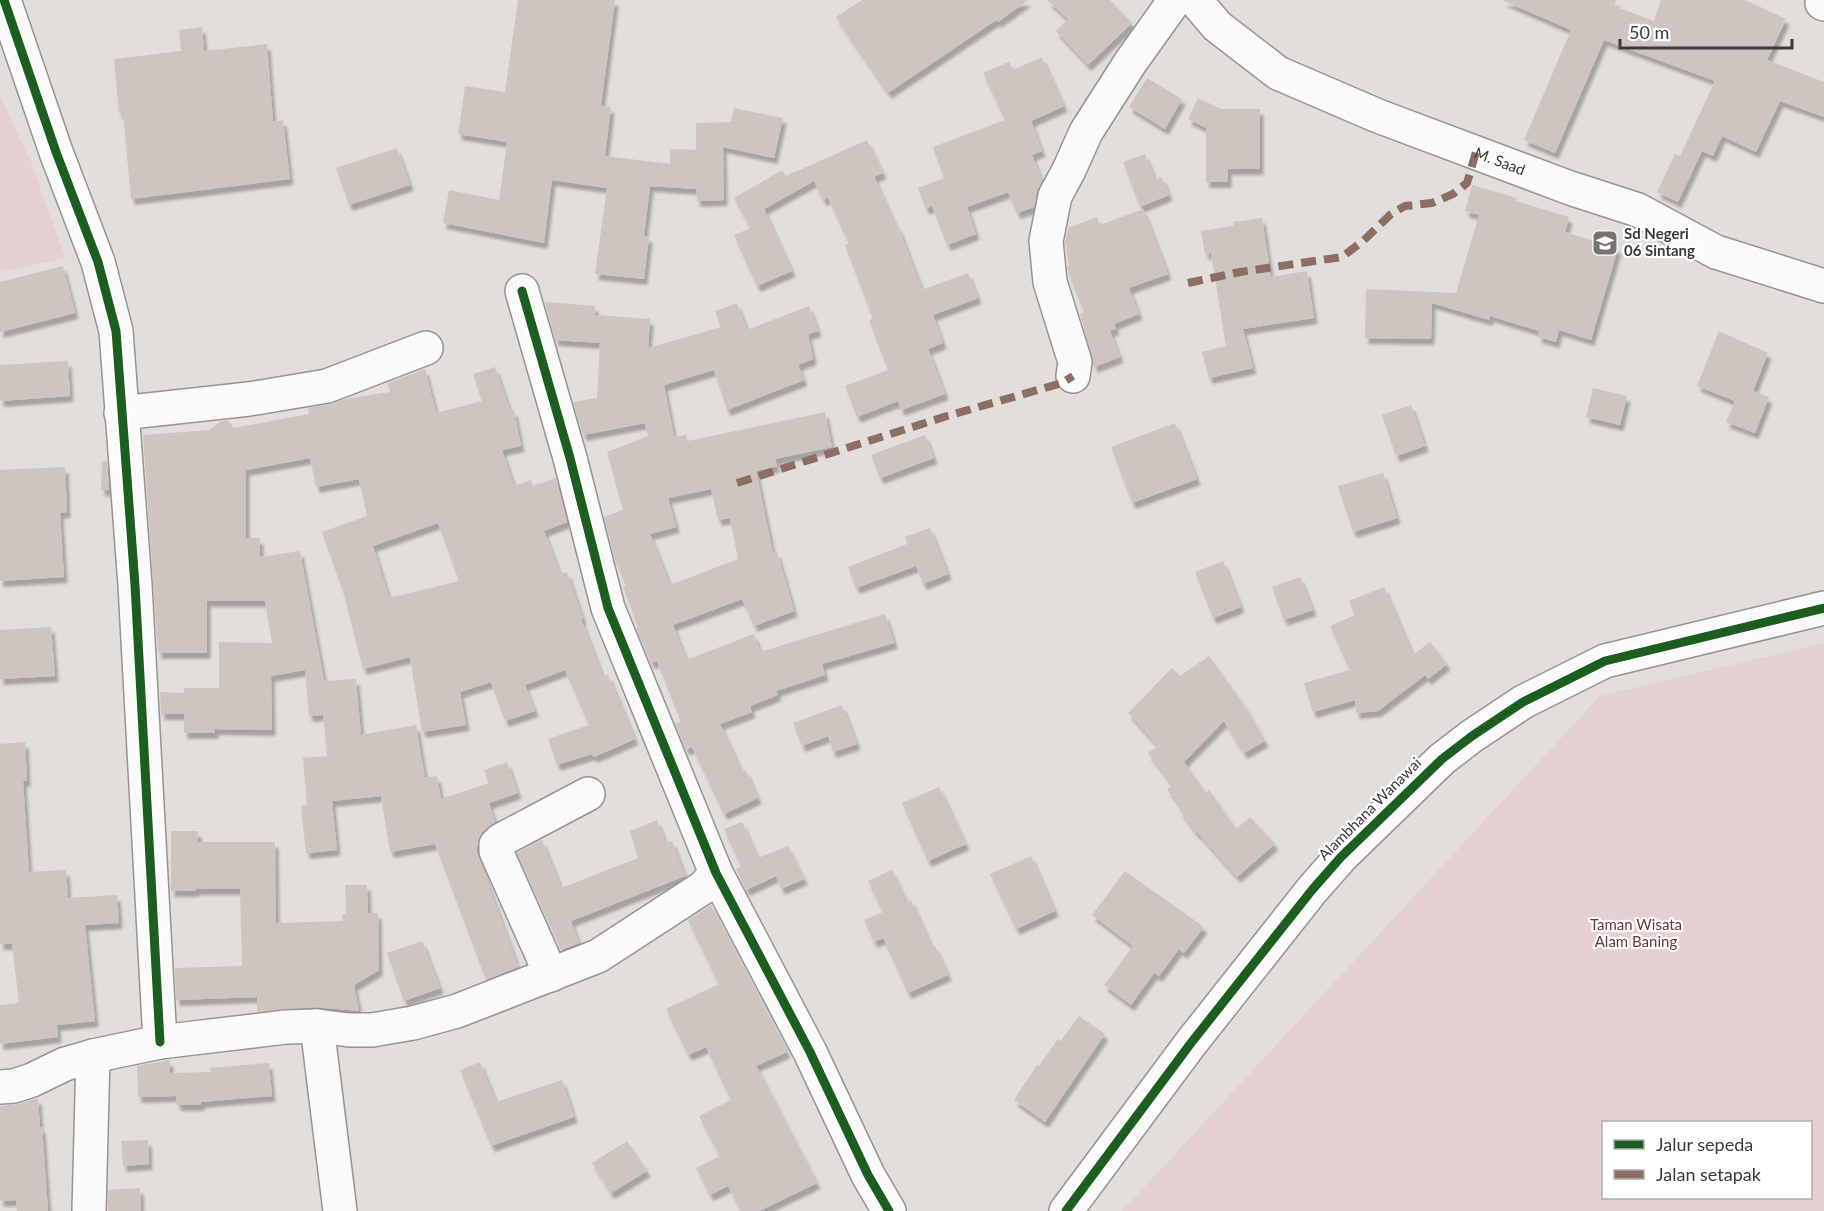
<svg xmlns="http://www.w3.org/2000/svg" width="1824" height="1211" font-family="Lato,sans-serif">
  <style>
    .green { fill: #e6cfd1; fill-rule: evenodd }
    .building { fill: #cec5c1; fill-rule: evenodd; filter: url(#shadow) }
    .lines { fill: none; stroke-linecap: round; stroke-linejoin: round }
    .minor-casing { stroke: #969492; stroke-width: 36 }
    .minor { stroke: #fafafa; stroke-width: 33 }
    .quiet { stroke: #8d6e63; stroke-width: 8; stroke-dasharray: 15 8; stroke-linecap: butt }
    .cycleway-casing { stroke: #fff; stroke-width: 13 }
    .cycleway { stroke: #1b5e20; stroke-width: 9 }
    .labels { text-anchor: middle; stroke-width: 4.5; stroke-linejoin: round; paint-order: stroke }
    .street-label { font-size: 15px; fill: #3c3a37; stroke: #fff }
    .poi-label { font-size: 15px; font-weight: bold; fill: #3c3a37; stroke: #fff; text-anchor: start }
    .park-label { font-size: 15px; fill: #6b3540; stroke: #fff }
  </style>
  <defs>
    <filter id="shadow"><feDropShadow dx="3.5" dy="6" stdDeviation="1.5" flood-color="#0004"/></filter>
  </defs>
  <rect width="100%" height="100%" fill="#e1dedb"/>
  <g class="green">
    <polygon points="0,96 31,162 65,258 0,272"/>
    <path d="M1824,643V1211H1122L1600,696ZM1810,1122V1198H1604V1122Z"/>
  </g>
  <g class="building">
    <polygon points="518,0 615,0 601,106 611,107 605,156 670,164 670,149 696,150 696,123 731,122 734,108 783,118 774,158 723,147 724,200 697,201 696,189 650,186 644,236 649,237 644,279 595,274 607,188 552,180 544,243 443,223 449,190 499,200 507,142 458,134 465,86 505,92"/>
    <polygon points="862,0 1028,0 998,22 996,20 888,93 836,17"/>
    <polygon points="1047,0 1110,0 1132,23 1088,65 1056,31 1068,19"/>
    <polygon points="1502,0 1616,0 1614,6 1654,21 1661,0 1745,0 1786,19 1767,60 1824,82 1824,117 1780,101 1756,152 1722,136 1713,156 1702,151 1678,202 1657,192 1675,154 1680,156 1715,81 1604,40 1555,153 1524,140 1571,30"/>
    <polygon points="202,27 204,51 267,44 273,122 283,120 290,179 131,199 123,113 119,113 114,59 181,51 179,30"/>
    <polygon points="1042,57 1064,106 1031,121 1042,151 1032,155 1042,181 1037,192 1034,207 1017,213 1008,192 967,207 976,234 947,245 932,206 926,209 918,188 944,178 933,147 1005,120 983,73 1009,62 1013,70"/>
    <polygon points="1147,78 1182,99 1165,129 1129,107"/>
    <polygon points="1198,98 1221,109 1260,109 1260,169 1228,169 1228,182 1206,182 1206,128 1188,119"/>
    <polygon points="867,140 883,173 874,177 896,226 898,226 922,290 968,273 978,298 933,315 943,343 928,349 945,394 901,410 898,401 857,417 845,386 888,370 869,320 873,319 845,245 849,244 828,198 823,200 814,181 764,209 792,271 757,286 734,235 751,228 734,198 782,170 786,176"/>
    <polygon points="397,148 410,185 349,205 336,168"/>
    <polygon points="1145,154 1155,180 1162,177 1169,195 1140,207 1123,162"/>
    <polygon points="1472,185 1517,198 1516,201 1569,217 1565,232 1618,248 1591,340 1559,330 1556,342 1538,337 1539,331 1490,316 1489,320 1432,303 1431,339 1365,338 1366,289 1456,293 1479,215 1465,211"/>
    <polygon points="1143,209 1168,274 1129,288 1139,314 1114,324 1116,329 1110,331 1120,357 1094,367 1080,314 1084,312 1068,272 1067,267 1069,266 1065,242 1068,228 1097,217 1100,225"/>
    <polygon points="1262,218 1271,277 1307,271 1314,318 1243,329 1253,368 1209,378 1202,352 1226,346 1211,253 1205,254 1201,231 1233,226 1233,222"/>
    <polygon points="63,266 75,313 0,332 0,282"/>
    <path d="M545,302L595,306V315L650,319L648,348L721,327L715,311L737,303L747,330L809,306L818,331L808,334L813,359L798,365L804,380L727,410L714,370L664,385L674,437L686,435L688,441L825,412L832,447L775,459L777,466L756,471L773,553L777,552L794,611L754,626L742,599L673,625L686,660L754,634L760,652L885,614L894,643L822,664L825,675L776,691L778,695L750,706L752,712L720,724L742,772L746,770L758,798L724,814L692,747L686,750L675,724L681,722L657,661L651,663L636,628L638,627L623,587L626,586L615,559L604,517L623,510L607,452L648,436L645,423L583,435L573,402L597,398L600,343L555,340ZM711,489L718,520L730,518L738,559L670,585L650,534L676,527L668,498Z"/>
    <polygon points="1719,331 1768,353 1753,391 1769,397 1755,433 1726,422 1735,401 1697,386"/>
    <polygon points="68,361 70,396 0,401 0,365"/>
    <path d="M495,367L510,411L514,410L521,446L502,450L514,486L531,480L533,486L556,478L567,522L544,531L560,574L567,572L583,619H581L603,677L608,675L635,739L594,757L592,754L557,765L548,739L589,725L565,670L525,685L535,711L505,721L491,682L460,692L466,725L422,732L410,657L363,669L343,591L322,532L367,516L359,479L316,487L310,458L246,470V538H260V557L300,551L324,681L356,679L361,735L416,725L425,778L437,776L441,799L489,783L484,770L507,762L518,793L489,803L495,822L482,832L476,850L518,967L486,980L435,844L390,852L381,796L332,801L337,850L306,853L301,806L307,805L303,758L327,756L323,715L309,716L305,670L271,676L272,730L215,729V733H184V714H161L160,692L184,693V688H219V642L272,643L265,601H207V653H158L143,435L210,430L221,421L227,420L234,428L309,414L308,408L330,404L345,399L390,392L388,383L425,369L436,413L482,401L473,374ZM438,523L459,581L389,598L373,546Z"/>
    <polygon points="1593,388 1627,396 1620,425 1586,417"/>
    <polygon points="1411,405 1425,446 1396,456 1382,415"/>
    <polygon points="1175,423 1197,479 1132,503 1111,447"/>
    <polygon points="925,435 934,458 880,478 871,455"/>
    <polygon points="102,461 107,461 109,490 101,490"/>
    <polygon points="65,467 67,512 60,513 64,577 0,581 0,470"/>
    <polygon points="1383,473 1397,518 1353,532 1338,486"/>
    <polygon points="930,528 948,574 923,584 916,566 856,588 848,567 907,544 905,537"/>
    <polygon points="1223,561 1241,607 1213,618 1195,572"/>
    <polygon points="1300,577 1313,610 1284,620 1272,587"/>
    <polygon points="1384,587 1413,655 1430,642 1447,664 1428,679 1425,675 1378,711 1356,713 1355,700 1313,712 1304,683 1350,670 1330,626 1355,615 1349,601"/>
    <polygon points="51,627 55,676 0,679 0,630"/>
    <polygon points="1209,656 1246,708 1265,741 1244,753 1224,721 1184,762 1206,793 1209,790 1236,829 1250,817 1275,844 1237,877 1197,832 1196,833 1180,811 1182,809 1167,789 1173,785 1148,753 1158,746 1128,713 1172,668 1180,676"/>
    <polygon points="842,705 857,744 833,752 828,736 802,746 793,723"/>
    <polygon points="25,742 27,781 23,781 29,872 66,870 68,898 117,895 119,923 85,925 95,1021 57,1025 58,1037 0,1044 0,1005 19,1003 12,944 0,944 0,744"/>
    <polygon points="939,787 966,844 928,861 902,803"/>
    <polygon points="657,820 666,843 672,841 685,876 571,921 579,943 561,950 517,853 542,840 561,888 638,858 630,831"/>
    <polygon points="742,822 758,858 788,846 804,879 781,889 776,876 746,890 736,869 741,866 724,829"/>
    <polygon points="171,831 198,831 198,842 275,842 276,923 343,921 342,914 346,914 345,885 367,885 368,913 378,913 379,970 354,985 359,1011 316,1007 257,1012 257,997 176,1000 175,968 242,966 240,889 196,889 196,891 171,891"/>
    <polygon points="1031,856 1055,911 1016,929 990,874"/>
    <polygon points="892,870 907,902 911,900 932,947 935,946 948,975 908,993 883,938 874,942 864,920 883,912 868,881"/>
    <polygon points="1125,871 1204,927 1184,953 1179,949 1159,976 1154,973 1131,1005 1104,985 1133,946 1092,915"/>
    <polygon points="711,905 787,1052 756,1066 817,1183 759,1211 741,1211 728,1186 710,1195 696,1168 720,1156 699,1116 731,1100 706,1047 688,1055 666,1009 719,984 688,920"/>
    <polygon points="422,941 440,988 404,1001 387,953"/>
    <polygon points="1079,1016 1105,1034 1045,1122 1014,1100 1037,1065 1039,1066 1058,1039 1061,1041"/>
    <polygon points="170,1060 170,1073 211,1072 210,1068 269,1063 272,1096 201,1102 201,1105 177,1105 176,1096 138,1097 137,1066"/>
    <polygon points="480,1062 496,1102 562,1080 574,1117 491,1146 460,1070"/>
    <polygon points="38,1098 40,1127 42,1127 48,1211 17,1211 16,1200 0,1201 0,1106 20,1104"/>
    <polygon points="148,1140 149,1164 123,1166 121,1141"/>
    <polygon points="627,1141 647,1171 611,1193 592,1163"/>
    <polygon points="140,1188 141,1211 108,1211 108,1190"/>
  </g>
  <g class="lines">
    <g class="minor-casing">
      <g id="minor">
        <polyline points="4,0 56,152 98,262 116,331 135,585 160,1042"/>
        <path id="s1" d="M1195,0L1217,26L1278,73L1378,116L1570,188L1638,210L1716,252L1824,286"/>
        <polyline points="1822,3 1824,4"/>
        <polyline points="522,291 570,458 608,608 716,873 810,1052 868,1175 889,1211"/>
        <polyline points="1073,376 1075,362 1050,282 1046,241 1055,196 1069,170 1086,132 1130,63 1175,0"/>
        <polyline points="121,413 249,399 327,386 426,348"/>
        <polyline points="551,975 496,851 496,845 501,840 588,794"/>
        <polyline points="317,1026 340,1211"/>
        <polyline points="0,1087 14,1086 32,1080 65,1064 93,1056 160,1042 286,1027 317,1026 349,1030 372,1030 413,1023 457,1011 598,956 704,887 716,873"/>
        <polyline points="89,1211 93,1056"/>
        <polyline points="1066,1211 1191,1043 1312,890 1341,857 1442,759 1472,736 1523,702 1605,661 1824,608"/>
      </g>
    </g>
    <use href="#minor" class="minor"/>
    <g class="quiet">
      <polyline points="1188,283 1240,272 1342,257 1363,241 1391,214 1405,206 1432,203 1453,194 1467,183 1476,152"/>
      <polyline points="737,483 947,416 1062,383 1073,376"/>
    </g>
    <g class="cycleway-casing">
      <g id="cycleway">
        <polyline points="4,0 56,152 98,262 116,331 135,585 160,1042"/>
        <polyline points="522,291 570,458 608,608 716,873 810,1052 868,1175 889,1211"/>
        <polyline points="1066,1211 1191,1043 1312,890 1341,857 1442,759 1472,736 1523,702 1605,661 1824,608"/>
      </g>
    </g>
    <use href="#cycleway" class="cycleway"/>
  </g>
  <defs>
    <g id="school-square" transform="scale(1.35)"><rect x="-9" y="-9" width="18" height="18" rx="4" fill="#767370" stroke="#fff"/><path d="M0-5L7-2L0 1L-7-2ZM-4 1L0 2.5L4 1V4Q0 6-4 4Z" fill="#fff"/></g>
  </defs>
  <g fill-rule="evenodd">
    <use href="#school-square" x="1605" y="243"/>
  </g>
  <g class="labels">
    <g class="street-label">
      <text dy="5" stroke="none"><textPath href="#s1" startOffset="350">M. Saad</textPath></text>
      <text transform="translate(1370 809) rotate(-45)" y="5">Alambhana Wanawai</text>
    </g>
    <g class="poi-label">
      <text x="1624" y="239">Sd Negeri<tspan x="1624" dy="17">06 Sintang</tspan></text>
    </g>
    <g class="park-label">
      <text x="1636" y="930">Taman Wisata<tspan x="1636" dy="17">Alam Baning</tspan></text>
    </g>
  </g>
  <rect x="1602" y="1121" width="210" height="78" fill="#ffffff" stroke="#b1b0af" stroke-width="1.5"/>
  <rect x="1614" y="1140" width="30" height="9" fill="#1b5e20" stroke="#b1b0af" stroke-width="1.5"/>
  <text x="1656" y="1151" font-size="18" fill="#3c3a37">Jalur sepeda</text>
  <rect x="1614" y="1170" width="30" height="9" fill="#8d6e63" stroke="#b1b0af" stroke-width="1.5"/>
  <text x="1656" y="1181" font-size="18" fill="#3c3a37">Jalan setapak</text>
  <path d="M1620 39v9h172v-9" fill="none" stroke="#3c3a37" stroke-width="3"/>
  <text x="1629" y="39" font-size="18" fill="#3c3a37" stroke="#ffffff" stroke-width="4.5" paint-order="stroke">50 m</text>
</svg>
